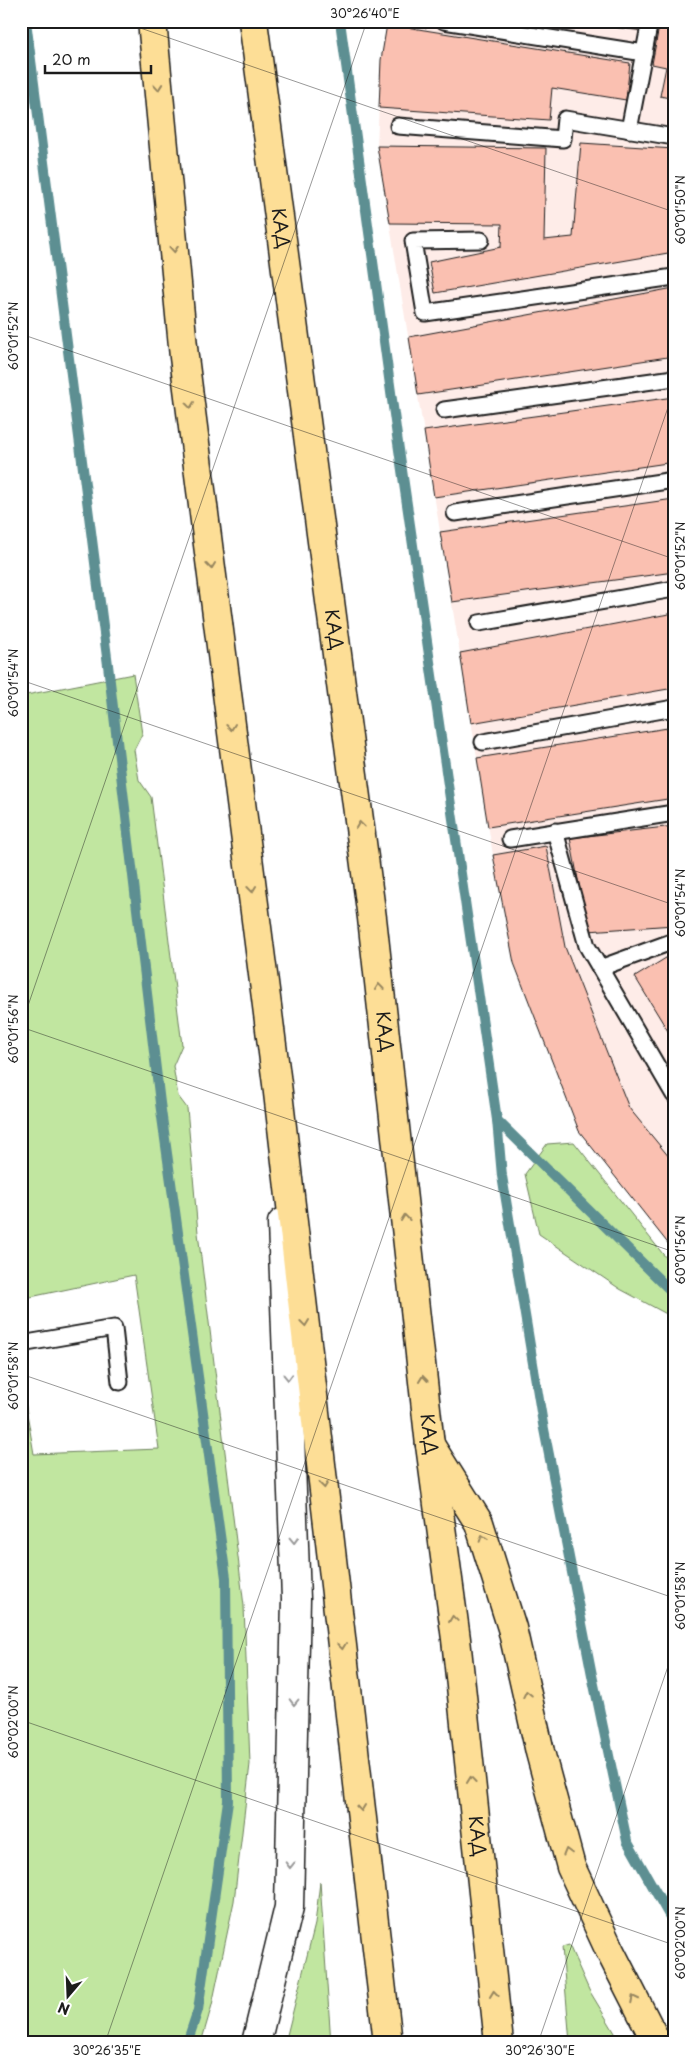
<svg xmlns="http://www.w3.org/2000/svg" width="695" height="2064" font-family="'Playpen Sans',sans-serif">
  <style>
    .built { fill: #feece8 }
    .green { fill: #c1e6a0; stroke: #6e815e }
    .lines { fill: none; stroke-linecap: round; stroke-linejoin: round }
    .stream { stroke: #5d8f92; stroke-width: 10 }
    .building { fill: #fac0b1; stroke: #1c1c1c }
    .service-casing { stroke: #1c1c1c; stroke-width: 19 }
    .secondary-casing { stroke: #1c1c1c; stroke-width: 31 }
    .primary-casing { stroke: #1c1c1c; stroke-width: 31 }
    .motorway-casing { stroke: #1c1c1c; stroke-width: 31 }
    .service { stroke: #fff; stroke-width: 15 }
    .secondary { stroke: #fff; stroke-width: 28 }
    .primary { stroke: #fdde96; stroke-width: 28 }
    .motorway { stroke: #fdde96; stroke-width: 28 }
    .oneway { stroke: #98875f }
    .oneway2 { stroke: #999 }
    .ticks { fill: none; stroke: #1c1c1c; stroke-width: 1; stroke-opacity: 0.45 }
    .labels { text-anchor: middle; stroke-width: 4; stroke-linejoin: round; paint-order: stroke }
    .street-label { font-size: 18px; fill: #1c1c1c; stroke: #fff }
    .neatline { fill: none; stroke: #1c1c1c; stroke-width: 2 }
    .ticks-label { font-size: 12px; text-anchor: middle; fill: #1c1c1c }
  </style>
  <rect width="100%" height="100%" fill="#fff"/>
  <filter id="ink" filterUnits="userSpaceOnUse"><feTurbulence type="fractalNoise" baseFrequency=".02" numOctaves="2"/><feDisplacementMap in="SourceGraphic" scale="10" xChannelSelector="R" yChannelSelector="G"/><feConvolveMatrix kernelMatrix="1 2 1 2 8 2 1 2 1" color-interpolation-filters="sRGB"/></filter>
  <g filter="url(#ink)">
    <polygon class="built" points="361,21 674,21 674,1251 514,963 493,855 377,146 381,60 387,24"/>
    <g class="green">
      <polygon points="133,674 142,734 134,750 139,780 151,797 182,1045 173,1066 178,1096 187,1108 198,1233 244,1606 250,1764 234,1901 212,2005 201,2043 21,2043 21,1378 34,1454 159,1449 134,1275 21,1299 21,696"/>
      <polygon points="574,1142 674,1268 674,1318 620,1289 539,1234 525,1174 547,1144"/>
      <polygon points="320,1882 331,2043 285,2043 315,1924"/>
      <polygon points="569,1945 589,1990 621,2043 570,2043 562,1947"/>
    </g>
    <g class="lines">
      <g class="stream">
        <polyline points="26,21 108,665 160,1103 226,1578 228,1801 198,2010 187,2043"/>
        <polyline points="340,21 397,436 497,1120 502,1176 543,1424 592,1675 627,1841 674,1924"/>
        <polyline points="497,1120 674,1294"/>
      </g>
    </g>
    <g class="building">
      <polygon points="569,21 643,21 642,31"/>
      <polygon points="660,21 674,21 674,99 660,96 666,67 652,64"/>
      <polygon points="387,24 630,63 626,100 552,88 549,120 379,108 381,60"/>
      <polygon points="581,143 674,149 674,252 435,293 429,262 501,247 502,224 390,223 377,146 546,148 544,240 573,237"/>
      <polygon points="674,288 674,356 418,395 409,337"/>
      <polygon points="674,397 674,462 434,497 424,431"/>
      <polygon points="674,499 674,572 452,602 440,532"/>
      <polygon points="674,613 674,688 471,723 460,653"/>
      <polygon points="674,727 674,798 488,827 477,758"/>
      <polygon points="674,826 674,925 588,931 570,838"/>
      <polygon points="546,846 565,947 629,1108 674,1163 674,1251 579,1131 514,963 493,855"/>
      <polygon points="674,953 674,1041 635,977"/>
    </g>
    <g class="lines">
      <g class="service-casing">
        <g id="service">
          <polyline points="444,21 644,53"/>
          <polyline points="398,126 563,139 565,119 674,137"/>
          <polyline points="629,130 650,21"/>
          <polyline points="481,240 413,241 425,313 674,277"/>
          <polyline points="444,410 674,378"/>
          <polyline points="455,513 674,480"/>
          <polyline points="479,623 674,589"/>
          <polyline points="483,742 674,708"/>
          <polyline points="555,831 587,946 674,1095"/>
          <polyline points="510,839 674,813"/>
          <polyline points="600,968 674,941"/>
          <polyline points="21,1344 114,1328 120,1382"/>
        </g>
      </g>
      <g class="secondary-casing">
        <polyline id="secondary" points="256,2043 289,1907 296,1599 282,1223"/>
      </g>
      <g class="primary-casing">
        <polyline id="primary" points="430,1445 479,1523 512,1628 540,1752 571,1867 610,1951 657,2043"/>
      </g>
      <g class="motorway-casing">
        <g id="motorway">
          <polyline points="152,21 184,357 277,1084 388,2043"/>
          <path id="s1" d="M253,21L372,918L430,1445L456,1639L499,2043"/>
        </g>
      </g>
      <use href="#service" class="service"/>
      <use href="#secondary" class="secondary"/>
      <use href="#primary" class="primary"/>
      <use href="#motorway" class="motorway"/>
    </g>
    <defs><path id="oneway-chevron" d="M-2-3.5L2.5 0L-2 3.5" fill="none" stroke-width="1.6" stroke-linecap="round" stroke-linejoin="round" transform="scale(1.25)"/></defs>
    <g class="oneway">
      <use href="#oneway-chevron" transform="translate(158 87) rotate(85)"/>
      <use href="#oneway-chevron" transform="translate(174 249) rotate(85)"/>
      <use href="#oneway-chevron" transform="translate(190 405) rotate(83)"/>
      <use href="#oneway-chevron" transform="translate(211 566) rotate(83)"/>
      <use href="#oneway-chevron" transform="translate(231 727) rotate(83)"/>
      <use href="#oneway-chevron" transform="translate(360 825) rotate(-98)"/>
      <use href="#oneway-chevron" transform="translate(252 889) rotate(83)"/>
      <use href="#oneway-chevron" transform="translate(379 987) rotate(-96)"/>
      <use href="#oneway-chevron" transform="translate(405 1218) rotate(-96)"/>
      <use href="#oneway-chevron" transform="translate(305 1323) rotate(83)"/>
      <use href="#oneway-chevron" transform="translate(423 1379) rotate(-96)"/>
      <use href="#oneway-chevron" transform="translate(324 1485) rotate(83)"/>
      <use href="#oneway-chevron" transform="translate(483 1538) rotate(-108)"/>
      <use href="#oneway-chevron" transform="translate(453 1619) rotate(-98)"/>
      <use href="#oneway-chevron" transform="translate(342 1646) rotate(83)"/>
      <use href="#oneway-chevron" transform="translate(527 1694) rotate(-102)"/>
      <use href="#oneway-chevron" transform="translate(471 1780) rotate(-96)"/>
      <use href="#oneway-chevron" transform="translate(361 1808) rotate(83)"/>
      <use href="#oneway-chevron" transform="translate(567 1852) rotate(-105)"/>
      <use href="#oneway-chevron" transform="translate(494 1994) rotate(-96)"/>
      <use href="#oneway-chevron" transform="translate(634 1999) rotate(-117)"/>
    </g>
    <g class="oneway2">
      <use href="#oneway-chevron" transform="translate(288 1377) rotate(88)"/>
      <use href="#oneway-chevron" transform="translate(294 1540) rotate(88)"/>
      <use href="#oneway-chevron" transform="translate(294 1702) rotate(91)"/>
      <use href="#oneway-chevron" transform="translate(290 1865) rotate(91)"/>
    </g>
  </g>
  <path class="ticks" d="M120,21L674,212M21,334L674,559M21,680L674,905M21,1026L367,21M21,1027L674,1252M21,1374L674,1598M21,1720L674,1945M105,2043L674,390M538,2043L674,1649"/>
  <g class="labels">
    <g class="street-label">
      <text dy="6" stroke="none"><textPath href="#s1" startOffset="209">КАД</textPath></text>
      <text dy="6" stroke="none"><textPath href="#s1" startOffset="614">КАД</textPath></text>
      <text dy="6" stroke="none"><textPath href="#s1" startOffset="1019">КАД</textPath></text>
      <text dy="6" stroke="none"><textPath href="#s1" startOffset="1424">КАД</textPath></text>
      <text dy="6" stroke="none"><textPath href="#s1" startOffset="1829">КАД</textPath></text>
    </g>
  </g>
  <rect width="695" height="2064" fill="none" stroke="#fff" stroke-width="55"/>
  <g transform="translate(68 1996) rotate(199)" stroke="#ffffff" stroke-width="4" paint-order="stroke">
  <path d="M0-4L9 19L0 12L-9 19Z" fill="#1c1c1c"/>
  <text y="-8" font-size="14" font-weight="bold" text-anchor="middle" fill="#1c1c1c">N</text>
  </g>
  <path d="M45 65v8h106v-8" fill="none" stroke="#1c1c1c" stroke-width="2.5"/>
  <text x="52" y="65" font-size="15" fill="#1c1c1c" stroke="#ffffff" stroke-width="4" paint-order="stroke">20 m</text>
  <rect x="28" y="28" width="640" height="2008" class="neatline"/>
  <g class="ticks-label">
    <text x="365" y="18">30°26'40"E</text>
    <text transform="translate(681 210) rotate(-90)" y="4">60°01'50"N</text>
    <text transform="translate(14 336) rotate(-90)" y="4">60°01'52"N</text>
    <text transform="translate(681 556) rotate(-90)" y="4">60°01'52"N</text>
    <text transform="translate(14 683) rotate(-90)" y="4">60°01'54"N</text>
    <text transform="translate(681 903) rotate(-90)" y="4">60°01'54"N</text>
    <text transform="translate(14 1029) rotate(-90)" y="4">60°01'56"N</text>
    <text transform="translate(681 1250) rotate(-90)" y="4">60°01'56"N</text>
    <text transform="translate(14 1376) rotate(-90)" y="4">60°01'58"N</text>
    <text transform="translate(681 1596) rotate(-90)" y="4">60°01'58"N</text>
    <text transform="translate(14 1722) rotate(-90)" y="4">60°02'00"N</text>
    <text transform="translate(681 1943) rotate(-90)" y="4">60°02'00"N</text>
    <text x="107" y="2055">30°26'35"E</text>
    <text x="540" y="2055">30°26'30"E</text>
  </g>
</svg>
